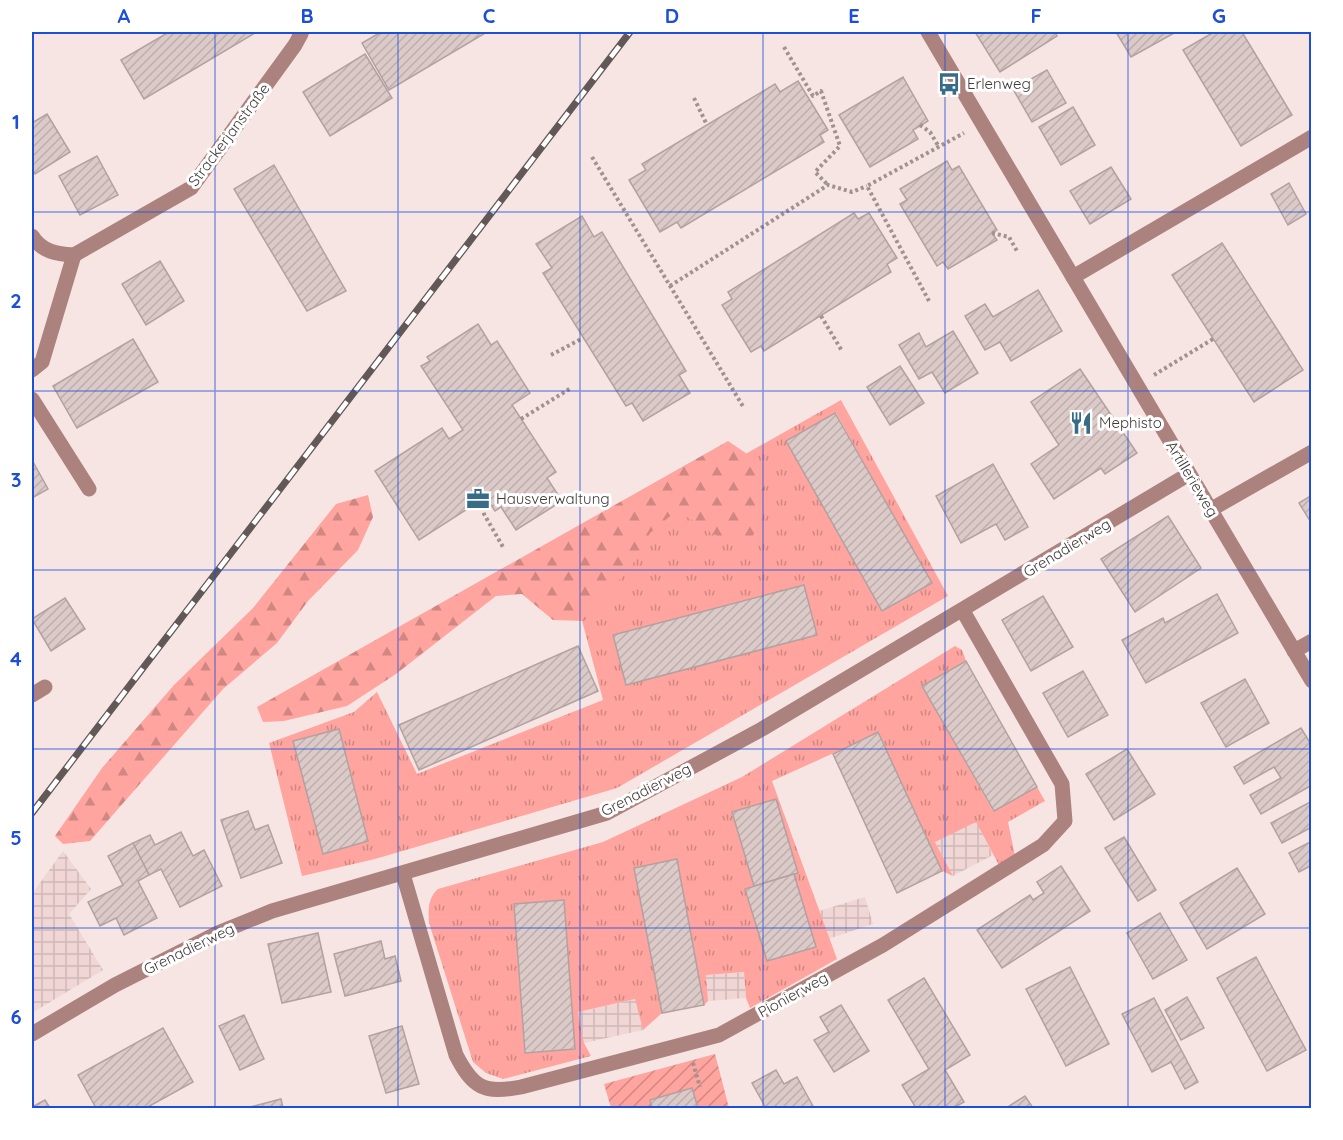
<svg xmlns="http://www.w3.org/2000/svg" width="1343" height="1140" font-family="Quicksand,sans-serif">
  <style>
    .industrial { fill: url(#industrial-grid) }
    .grass { fill: url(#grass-tufts); fill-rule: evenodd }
    .forest { fill: url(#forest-firs) }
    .garden { fill: url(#garden-furrows) }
    .building { fill: url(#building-hatch); stroke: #b2a1a0; stroke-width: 1.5 }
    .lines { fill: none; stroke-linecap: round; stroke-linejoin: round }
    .path { stroke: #9f9290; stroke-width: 4; stroke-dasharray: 3 3; stroke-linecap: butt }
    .minor { stroke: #ac827f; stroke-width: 15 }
    .rail-casing { stroke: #615857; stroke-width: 7 }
    .rail { stroke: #fff; stroke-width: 4.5; stroke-dasharray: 14; stroke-linecap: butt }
    .grid { fill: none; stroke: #1d4ed8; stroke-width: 1.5; stroke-opacity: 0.55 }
    .labels { text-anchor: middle; stroke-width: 6; stroke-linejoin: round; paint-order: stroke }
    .poi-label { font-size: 15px; fill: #413a39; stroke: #fff; text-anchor: start }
    .street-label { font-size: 15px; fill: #413a39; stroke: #fff }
    .neatline { fill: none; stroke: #1d4ed8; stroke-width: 2 }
    .grid-label { font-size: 20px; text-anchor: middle; font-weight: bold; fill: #1d4ed8 }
  </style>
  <defs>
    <pattern id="industrial-grid" width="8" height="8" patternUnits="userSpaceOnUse" patternTransform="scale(1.5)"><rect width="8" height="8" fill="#f0d6d4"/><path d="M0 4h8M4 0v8" fill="none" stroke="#cfb8b7"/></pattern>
    <pattern id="grass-tufts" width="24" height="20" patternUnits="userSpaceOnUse" patternTransform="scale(1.5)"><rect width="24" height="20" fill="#ffa49e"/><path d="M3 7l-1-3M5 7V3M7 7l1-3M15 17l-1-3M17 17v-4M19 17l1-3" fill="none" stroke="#d08782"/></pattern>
    <pattern id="forest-firs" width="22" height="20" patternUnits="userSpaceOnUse" patternTransform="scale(1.5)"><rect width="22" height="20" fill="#ffa49e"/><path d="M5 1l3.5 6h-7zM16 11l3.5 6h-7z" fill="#d08782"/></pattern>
    <pattern id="garden-furrows" width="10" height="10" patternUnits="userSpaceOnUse" patternTransform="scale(1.5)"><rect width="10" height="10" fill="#ffa49e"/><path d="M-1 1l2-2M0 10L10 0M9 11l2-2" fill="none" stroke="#d08782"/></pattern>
    <pattern id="building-hatch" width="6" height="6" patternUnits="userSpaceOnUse" patternTransform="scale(1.5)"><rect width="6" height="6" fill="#dbcac8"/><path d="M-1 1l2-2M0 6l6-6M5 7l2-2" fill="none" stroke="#bdaead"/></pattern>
  </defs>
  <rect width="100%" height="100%" fill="#f7e5e3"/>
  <g class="industrial">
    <polygon points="976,821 993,855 953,876 935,842"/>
    <polygon points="63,851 91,889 69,914 103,970 32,1013 32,894"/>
    <polygon points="865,897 873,924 828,939 819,911"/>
    <polygon points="744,972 746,998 708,1001 706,975"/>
    <polygon points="636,999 643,1030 584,1043 578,1012"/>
  </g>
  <g class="grass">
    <path d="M841,400L948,596L617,788L375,859L302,876L269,743L354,712L377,692L417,774L603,700L565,556ZM836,413L931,583L883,611L786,441ZM339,729L368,841L323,853L293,741Z"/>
    <path d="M955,646L962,650L966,661L922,686L993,811L1037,787L1045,801L1008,822L1015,856L1000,867L976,822L935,842L953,876L942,871L878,733L772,781L837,959L750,1008L746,998L744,972L706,975L708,1001L704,1005L677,860L635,868L662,1013L643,1030L635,999L578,1012L584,1043L591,1056L503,1079L486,1073L473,1062L429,923C428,909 428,898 438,889L603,842L742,777ZM732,813L794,874L815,947L767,961L745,889L754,886ZM564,900L575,1049L525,1053L514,904Z"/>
  </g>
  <g class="forest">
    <path d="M728,441L753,458L765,488L762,521L752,537C746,538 738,541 732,540C712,539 696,518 675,512L650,533L632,565L584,621L553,620L522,594L496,596L396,674L347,706L284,721L263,722L257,707Z"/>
    <polygon points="368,495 373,517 358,550 308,601 277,643 223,689 90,841 63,844 55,836 102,768 174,685 253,608 336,504"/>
  </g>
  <polygon class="garden" points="715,1054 729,1108 611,1108 604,1084"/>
  <g class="building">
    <polygon points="169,32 254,32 255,33 144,99 121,60"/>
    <polygon points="381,32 487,32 389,90 362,43"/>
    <polygon points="975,32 1055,32 1057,36 1000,72"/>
    <polygon points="1116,32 1176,32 1131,57"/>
    <polygon points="1214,32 1242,32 1292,115 1241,146 1183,50"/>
    <polygon points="365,54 392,98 330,136 303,92"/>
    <polygon points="1047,70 1066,103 1032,122 1013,89"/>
    <polygon points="903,77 928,121 913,130 918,139 870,167 839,115"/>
    <polygon points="798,81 828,130 820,135 824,142 681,228 677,222 660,232 629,180 646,170 642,164 775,84 780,92"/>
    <polygon points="1073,107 1095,145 1061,165 1039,127"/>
    <polygon points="47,114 70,152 35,174 32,169 32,123"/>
    <polygon points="97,156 118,195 80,215 59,176"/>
    <polygon points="947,161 952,170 959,166 997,230 992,233 997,240 948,269 943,262 937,266 900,204 907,200 900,189"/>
    <polygon points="274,165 346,291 307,311 234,189"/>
    <polygon points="1111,167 1131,199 1090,224 1070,191"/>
    <polygon points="1289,183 1306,214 1288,225 1271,194"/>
    <polygon points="854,213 858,219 869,213 897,258 887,264 891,272 764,351 761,346 751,352 722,305 732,299 728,292"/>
    <polygon points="582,216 594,237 602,232 686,371 679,375 690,393 643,421 632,403 626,406 543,273 552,268 536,244"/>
    <polygon points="1222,243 1303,370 1254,402 1172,275"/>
    <polygon points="160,261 184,301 146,325 122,284"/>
    <polygon points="1038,290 1062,331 1011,361 1000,342 985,350 965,316 985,304 993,317"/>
    <polygon points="478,324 491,345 497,341 530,393 512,405 556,472 547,478 562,501 516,530 501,507 495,511 486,497 419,540 375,471 442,428 449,439 463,430 421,366 430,361 427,357"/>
    <polygon points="953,331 978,373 945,393 932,372 919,379 899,345 919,333 926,347"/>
    <polygon points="133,339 158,382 77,428 53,386"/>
    <polygon points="900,366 924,403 890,425 867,387"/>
    <polygon points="1080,369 1137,453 1105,474 1101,468 1054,499 1031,464 1059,445 1031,402"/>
    <polygon points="835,413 932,583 882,611 786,441"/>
    <polygon points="32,460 48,489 32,498"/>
    <polygon points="993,464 1028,527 1005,540 996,524 961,543 936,496"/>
    <polygon points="1312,495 1312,524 1299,503"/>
    <polygon points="1168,516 1201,568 1135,612 1101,559"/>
    <polygon points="804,585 817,635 626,685 613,635"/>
    <polygon points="1217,594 1238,633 1146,683 1122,640 1163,618 1165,623"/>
    <polygon points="1043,596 1073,647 1031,671 1002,620"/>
    <polygon points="65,598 85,629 51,651 32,619"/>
    <polygon points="578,646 598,691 419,770 399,725"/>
    <polygon points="966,661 1037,787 994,811 922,686"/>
    <polygon points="1083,671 1108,715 1068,737 1043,693"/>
    <polygon points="1245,679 1269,723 1226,747 1201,703"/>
    <polygon points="1301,728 1312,746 1312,785 1261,814 1250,795 1281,778 1274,767 1244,784 1234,767"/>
    <polygon points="339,729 368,841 323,854 293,741"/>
    <polygon points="878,732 942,871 897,893 833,754"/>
    <polygon points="1127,749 1155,794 1114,820 1086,774"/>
    <polygon points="776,799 798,873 754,886 732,812"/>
    <polygon points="1312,801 1312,832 1310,828 1282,843 1271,823"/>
    <polygon points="248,811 255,830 268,825 282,863 241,878 221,820"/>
    <polygon points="181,832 193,856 204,850 222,886 180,907 161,869 149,875 133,843 150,835 155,845"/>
    <polygon points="1124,837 1156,890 1138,901 1105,848"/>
    <polygon points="1312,841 1312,865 1299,872 1289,853"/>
    <polygon points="133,843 149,875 138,881 157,918 124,935 116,918 100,926 88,902 123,885 108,856"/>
    <polygon points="677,859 704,1005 662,1013 634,868"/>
    <polygon points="1061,866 1090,911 1002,968 977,930 1030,895 1033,900 1044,893 1037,882"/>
    <polygon points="1237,868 1265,914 1207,949 1180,903"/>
    <polygon points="794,874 816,947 767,961 745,889"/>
    <polygon points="564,900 575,1049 525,1053 514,904"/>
    <polygon points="1160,913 1187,960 1153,979 1127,933"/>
    <polygon points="318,933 331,992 282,1003 268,944"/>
    <polygon points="381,941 385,959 395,956 401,981 345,996 334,954"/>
    <polygon points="1256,957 1306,1050 1267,1071 1217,978"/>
    <polygon points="1070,967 1109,1044 1066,1066 1026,989"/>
    <polygon points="924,978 970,1055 945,1070 964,1102 953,1108 916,1108 902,1085 929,1069 888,1000"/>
    <polygon points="1187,997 1204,1028 1181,1040 1165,1010"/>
    <polygon points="1154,998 1198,1082 1185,1089 1171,1062 1152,1072 1122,1014"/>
    <polygon points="841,1005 869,1051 834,1072 814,1040 829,1032 820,1017"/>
    <polygon points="244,1015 264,1059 240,1070 219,1026"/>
    <polygon points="402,1026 419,1084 386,1093 369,1036"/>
    <polygon points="163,1028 193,1082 146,1108 96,1108 78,1075"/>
    <polygon points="776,1070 784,1084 797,1077 814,1108 766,1108 752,1083"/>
    <polygon points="692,1088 698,1108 652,1108 650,1100"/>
    <polygon points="1025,1096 1033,1108 1006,1108"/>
    <polygon points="281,1099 283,1108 246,1108"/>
    <polygon points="45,1100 50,1108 32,1108 32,1107"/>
  </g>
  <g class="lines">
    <g class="path">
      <polyline points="784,47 813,96 821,91 840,146 815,172 828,185"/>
      <polyline points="694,98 707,125"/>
      <polyline points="920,125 930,132 939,147"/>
      <polyline points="592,157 744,408"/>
      <polyline points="992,233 1009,237 1017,251"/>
      <polyline points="670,286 828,185 852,192 867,186"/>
      <polyline points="929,301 867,186 964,133"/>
      <polyline points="821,316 842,351"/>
      <polyline points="551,355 583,338"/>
      <polyline points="1154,375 1213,339"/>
      <polyline points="521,419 571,388"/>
      <polyline points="481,501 484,514 503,547"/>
      <polyline points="693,1063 700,1087"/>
    </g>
    <g class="minor">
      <polyline points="928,32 1312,681"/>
      <path d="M32,236C42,252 57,254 74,255"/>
      <polyline points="74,255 191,188 295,45 301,34 299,32"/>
      <polyline points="1073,277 1312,137"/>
      <polyline points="32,370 42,362 74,255"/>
      <polyline points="32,399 89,489"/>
      <polyline points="1210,510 1312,452"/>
      <polyline points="1294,651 1312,641"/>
      <polyline points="32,695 45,687"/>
      <path d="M403,874L456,1055C473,1088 484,1094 521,1087L719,1035L883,945L1043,845L1065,821L1062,784L963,611"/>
      <polyline points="32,1034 115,985 218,933 272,911 607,813 762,729 1189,474"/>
    </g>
    <g class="rail-casing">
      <polyline id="rail" points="32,813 630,32"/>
    </g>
    <use href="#rail" class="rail"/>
  </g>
  <path class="grid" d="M215,32V1108M398,32V1108M580,32V1108M763,32V1108M945,32V1108M1128,32V1108M32,212H1312M32,391H1312M32,570H1312M32,749H1312M32,928H1312"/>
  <defs>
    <g id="bus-bare" transform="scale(1.8)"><path d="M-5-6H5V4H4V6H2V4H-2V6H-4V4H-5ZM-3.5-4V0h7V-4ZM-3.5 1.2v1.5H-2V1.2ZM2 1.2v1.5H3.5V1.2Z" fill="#376c88" stroke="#fff" stroke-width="2.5" paint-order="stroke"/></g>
    <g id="restaurant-bare" transform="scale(1.8)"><path d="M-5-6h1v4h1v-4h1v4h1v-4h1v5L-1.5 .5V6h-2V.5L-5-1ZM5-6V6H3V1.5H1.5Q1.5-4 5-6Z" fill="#376c88" stroke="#fff" stroke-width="2.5" paint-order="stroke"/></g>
    <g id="office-bare" transform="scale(1.8)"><path d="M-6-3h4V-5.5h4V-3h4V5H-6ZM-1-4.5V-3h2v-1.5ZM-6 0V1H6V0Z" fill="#376c88" stroke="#fff" stroke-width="2.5" paint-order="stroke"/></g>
  </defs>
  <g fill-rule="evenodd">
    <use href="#bus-bare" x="949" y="84"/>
    <use href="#restaurant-bare" x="1081" y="423"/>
    <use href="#office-bare" x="478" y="499"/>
  </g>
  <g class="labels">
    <g class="poi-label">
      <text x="967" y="89">Erlenweg</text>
      <text x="1099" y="428">Mephisto</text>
      <text x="496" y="504">Hausverwaltung</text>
    </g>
    <g class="street-label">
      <text transform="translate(229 135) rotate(-53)" y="5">Strackerjanstraße</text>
      <text transform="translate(1192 479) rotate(59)" y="5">Artillerieweg</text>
      <text transform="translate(1067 548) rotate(-31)" y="5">Grenadierweg</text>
      <text transform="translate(646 790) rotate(-27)" y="5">Grenadierweg</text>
      <text transform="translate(189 949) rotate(-26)" y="5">Grenadierweg</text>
      <text transform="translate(793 995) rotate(-29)" y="5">Pionierweg</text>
    </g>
  </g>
  <rect width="1343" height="1140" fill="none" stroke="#ffffff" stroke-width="66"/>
  <rect x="33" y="33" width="1277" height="1074" class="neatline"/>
  <g class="grid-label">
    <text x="124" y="23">A</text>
    <text x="307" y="23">B</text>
    <text x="489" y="23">C</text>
    <text x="672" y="23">D</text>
    <text x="854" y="23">E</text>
    <text x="1036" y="23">F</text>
    <text x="1219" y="23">G</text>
    <text x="16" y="129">1</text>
    <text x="16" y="308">2</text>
    <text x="16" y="487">3</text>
    <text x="16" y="666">4</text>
    <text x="16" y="845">5</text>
    <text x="16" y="1024">6</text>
  </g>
</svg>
